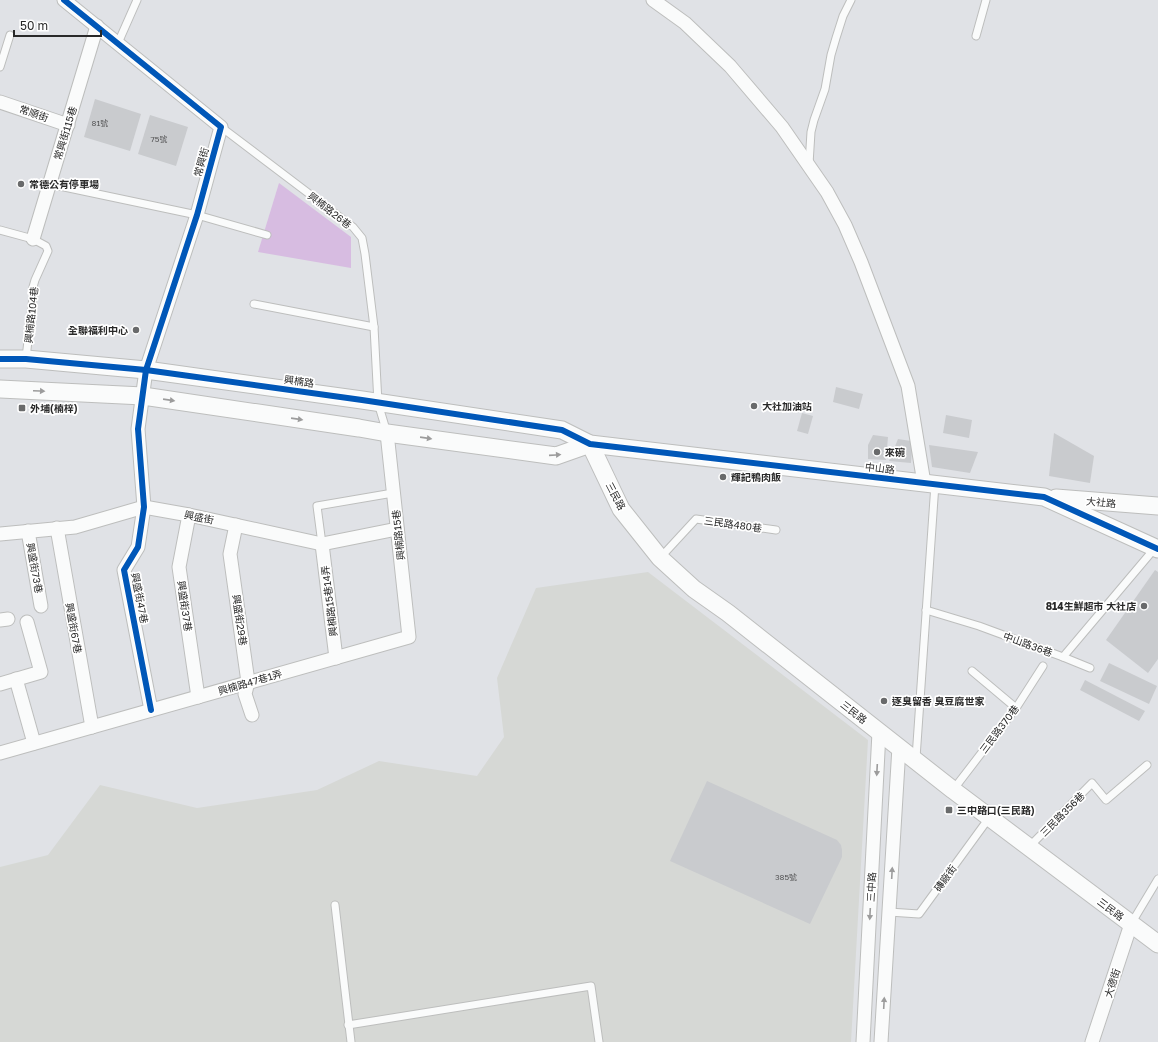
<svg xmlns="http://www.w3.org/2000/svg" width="1158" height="1042" font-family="'Golos Text','Noto Sans TC',sans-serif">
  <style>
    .industrial { fill: #d6d8d5 }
    .green { fill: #d7bce1 }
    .building { fill: #c9cbce }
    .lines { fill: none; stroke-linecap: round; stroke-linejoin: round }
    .service-casing { stroke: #bdbebd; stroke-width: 9 }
    .minor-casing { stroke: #bdbebd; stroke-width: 15 }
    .tertiary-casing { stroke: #bdbebd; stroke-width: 19 }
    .service { stroke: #fafbfb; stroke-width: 7 }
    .minor { stroke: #fafbfb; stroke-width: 13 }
    .tertiary { stroke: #fafbfb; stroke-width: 17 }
    .cycleway-casing { stroke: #fff; stroke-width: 8 }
    .cycleway { stroke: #0057b8; stroke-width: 6 }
    .oneway { fill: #9c9c9c }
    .poi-dot { fill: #696a6b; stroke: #fff; stroke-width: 1.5 }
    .labels { text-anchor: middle; stroke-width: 3.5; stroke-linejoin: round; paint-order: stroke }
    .number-label { font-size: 8px; fill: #525253 }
    .street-label { font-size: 10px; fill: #292929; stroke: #fff }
    .poi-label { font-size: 10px; font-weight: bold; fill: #292929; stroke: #fff; text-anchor: start }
  </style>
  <rect width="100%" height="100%" fill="#e0e2e6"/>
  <polygon class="industrial" points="648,572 868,740 851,1042 0,1042 0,867 48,855 100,785 197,808 317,790 379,761 477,776 504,737 497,678 536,588"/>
  <polygon class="green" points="279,183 351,237 351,268 258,252"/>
  <g class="building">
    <polygon points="95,99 141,114 130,151 84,137"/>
    <polygon points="150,115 188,127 176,166 138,154"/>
    <polygon points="836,387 863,394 859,409 833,402"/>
    <polygon points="802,413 813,416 808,434 797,431"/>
    <polygon points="946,415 972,420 969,438 943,433"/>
    <polygon points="1054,433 1094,456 1090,483 1049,476"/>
    <polygon points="873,435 888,437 886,460 868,459 868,445"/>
    <polygon points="898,439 911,441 912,450 911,463 889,461"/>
    <polygon points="929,445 978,452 970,473 932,467"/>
    <polygon points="1155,570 1158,572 1158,659 1148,673 1106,640"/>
    <polygon points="1109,663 1157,686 1149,704 1100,681"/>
    <polygon points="1085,680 1145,711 1139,721 1080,690"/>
    <polygon points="707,781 837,840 841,845 842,850 842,857 810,924 670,861"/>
  </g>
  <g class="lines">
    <g class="service-casing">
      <g id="service">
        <polyline points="976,36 986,0"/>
        <polyline points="118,43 137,0"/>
        <polyline points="0,67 10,35"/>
        <polyline points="221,127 353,227 362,238 365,254 374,327 378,403 387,433"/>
        <polyline points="809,164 811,132 814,120 825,89 831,55 836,38 843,16 851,0"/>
        <polyline points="50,184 197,215 267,235"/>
        <polyline points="0,230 33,239 46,246 48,251 35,280 33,287 33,297 26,358"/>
        <polyline points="254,304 374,327"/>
        <polyline points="322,544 317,506 393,493"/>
        <polyline points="660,558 696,519 776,530"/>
        <polyline points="926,610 979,626 1063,657 1155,548"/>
        <polyline points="1063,657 1090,668"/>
        <polyline points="972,671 1016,708"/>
        <polyline points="916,758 935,484"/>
        <polyline points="953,790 1016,708 1043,666"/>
        <polyline points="1029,847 1092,783 1106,800 1147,765"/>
        <polyline points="335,905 351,1042"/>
        <polyline points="889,912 919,914 989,818"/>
        <polyline points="1131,924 1158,879"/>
        <polyline points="348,1025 591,986 599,1042"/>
      </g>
    </g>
    <g class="minor-casing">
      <g id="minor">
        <polyline points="64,0 221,127 197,215 146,370 138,429 144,507 138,547 124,570 151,710"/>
        <polyline points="653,0 685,23 730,66 782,127 827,192 845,225 861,262 908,386 924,483"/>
        <polyline points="0,102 68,125"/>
        <polyline points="33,239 97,26"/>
        <polyline points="189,515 179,567 198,697"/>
        <polyline points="236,525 230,554 248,682 245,694 252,715"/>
        <polyline points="57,528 92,727"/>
        <polyline points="28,531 41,606"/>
        <polyline points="0,534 75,527 144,507 189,515 322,544 397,529"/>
        <polyline points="322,544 336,658"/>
        <polyline points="0,620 8,619"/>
        <polyline points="16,679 34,743"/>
        <polyline points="0,684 41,672 27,622"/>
        <polyline points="0,753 409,637 387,433"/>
        <polyline points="863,1042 879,732"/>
        <polyline points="881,1042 899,747"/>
        <polyline points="1092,1042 1131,924"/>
      </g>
    </g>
    <g class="tertiary-casing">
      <g id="tertiary">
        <polyline points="0,359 26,359 146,370 362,400 562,430 590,444 1044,497 1158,549"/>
        <polyline points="0,389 143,396 359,428 387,433 556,456 590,444"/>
        <polyline points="590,444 621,509 660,558 694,589 728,613 953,790 1158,944"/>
        <polyline points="1056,498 1158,506"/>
      </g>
    </g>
    <use href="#service" class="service"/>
    <use href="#minor" class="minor"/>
    <use href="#tertiary" class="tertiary"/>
    <g class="cycleway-casing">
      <g id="cycleway">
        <polyline points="64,0 221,127 197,215 146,370 138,429 144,507 138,547 124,570 151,710"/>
        <polyline points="0,359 26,359 146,370 362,400 562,430 590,444 1044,497 1158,549"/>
      </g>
    </g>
    <use href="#cycleway" class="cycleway"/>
  </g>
  <defs><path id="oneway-solid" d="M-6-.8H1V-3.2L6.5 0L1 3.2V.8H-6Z"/></defs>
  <g class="oneway">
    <use href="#oneway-solid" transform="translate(39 391) rotate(3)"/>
    <use href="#oneway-solid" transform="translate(169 400) rotate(8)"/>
    <use href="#oneway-solid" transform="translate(297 419) rotate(8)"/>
    <use href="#oneway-solid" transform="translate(426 438) rotate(8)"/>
    <use href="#oneway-solid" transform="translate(555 455) rotate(-4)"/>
    <use href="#oneway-solid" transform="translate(877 770) rotate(93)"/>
    <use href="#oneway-solid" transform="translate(892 873) rotate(-87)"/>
    <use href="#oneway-solid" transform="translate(870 914) rotate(93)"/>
    <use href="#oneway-solid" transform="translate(884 1003) rotate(-87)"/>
  </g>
  <g class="poi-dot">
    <circle cx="21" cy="184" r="4"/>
    <circle cx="136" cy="330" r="4"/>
    <circle cx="754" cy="406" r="4"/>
    <rect x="18" y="404" width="8" height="8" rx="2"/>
    <circle cx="877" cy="452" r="4"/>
    <circle cx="723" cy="477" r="4"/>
    <circle cx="1144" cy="606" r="4"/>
    <circle cx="884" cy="701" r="4"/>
    <rect x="945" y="806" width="8" height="8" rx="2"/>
  </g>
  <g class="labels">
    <g class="number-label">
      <text x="100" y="126">81號</text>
      <text x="159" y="142">75號</text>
      <text x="786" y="880">385號</text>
    </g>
    <g class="street-label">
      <text transform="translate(34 113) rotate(19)" y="4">常順街</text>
      <text transform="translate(65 133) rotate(-73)" y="4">常興街115巷</text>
      <text transform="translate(201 162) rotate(-75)" y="4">常興街</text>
      <text transform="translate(330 210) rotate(38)" y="4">興楠路26巷</text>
      <text transform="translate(31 315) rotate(-84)" y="4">興楠路104巷</text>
      <text transform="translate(299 381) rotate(8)" y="4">興楠路</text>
      <text transform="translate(880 468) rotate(7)" y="4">中山路</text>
      <text transform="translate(616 496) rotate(62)" y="4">三民路</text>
      <text transform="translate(1101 502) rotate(5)" y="4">大社路</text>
      <text transform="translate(199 517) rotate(11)" y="4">興盛街</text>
      <text transform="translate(733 524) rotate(8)" y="4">三民路480巷</text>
      <text transform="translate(398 535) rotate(-96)" y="4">興楠路15巷</text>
      <text transform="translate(35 568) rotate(80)" y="4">興盛街73巷</text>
      <text transform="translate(140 598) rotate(79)" y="4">興盛街47巷</text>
      <text transform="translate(329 601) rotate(-97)" y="4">興楠路15巷14弄</text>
      <text transform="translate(185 606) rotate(82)" y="4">興盛街37巷</text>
      <text transform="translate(240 620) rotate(82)" y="4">興盛街29巷</text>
      <text transform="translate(74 628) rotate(80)" y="4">興盛街67巷</text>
      <text transform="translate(1028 644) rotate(20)" y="4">中山路36巷</text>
      <text transform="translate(250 682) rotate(-16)" y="4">興楠路47巷1弄</text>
      <text transform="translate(854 712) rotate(38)" y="4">三民路</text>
      <text transform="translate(999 729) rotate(-53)" y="4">三民路370巷</text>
      <text transform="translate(1062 814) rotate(-45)" y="4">三民路356巷</text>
      <text transform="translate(945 878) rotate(-54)" y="4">磚廠街</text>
      <text transform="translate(871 887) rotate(-87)" y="4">三中路</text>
      <text transform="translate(1111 909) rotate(37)" y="4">三民路</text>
      <text transform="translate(1112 983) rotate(-72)" y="4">大德街</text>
    </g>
    <g class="poi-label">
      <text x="29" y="188">常德公有停車場</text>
      <text x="128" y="334" text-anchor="end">全聯福利中心</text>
      <text x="762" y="410">大社加油站</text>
      <text x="30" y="412">外埔(楠梓)</text>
      <text x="885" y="456">來碗</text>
      <text x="731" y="481">輝記鴨肉飯</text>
      <text x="1136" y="610" text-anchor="end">814生鮮超市 大社店</text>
      <text x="892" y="705">逐臭留香 臭豆腐世家</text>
      <text x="957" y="814">三中路口(三民路)</text>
    </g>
  </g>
  <path d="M14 30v6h87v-6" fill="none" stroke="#292929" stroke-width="2"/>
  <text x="20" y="30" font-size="12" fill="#292929" stroke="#ffffff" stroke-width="3" paint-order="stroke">50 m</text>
</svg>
